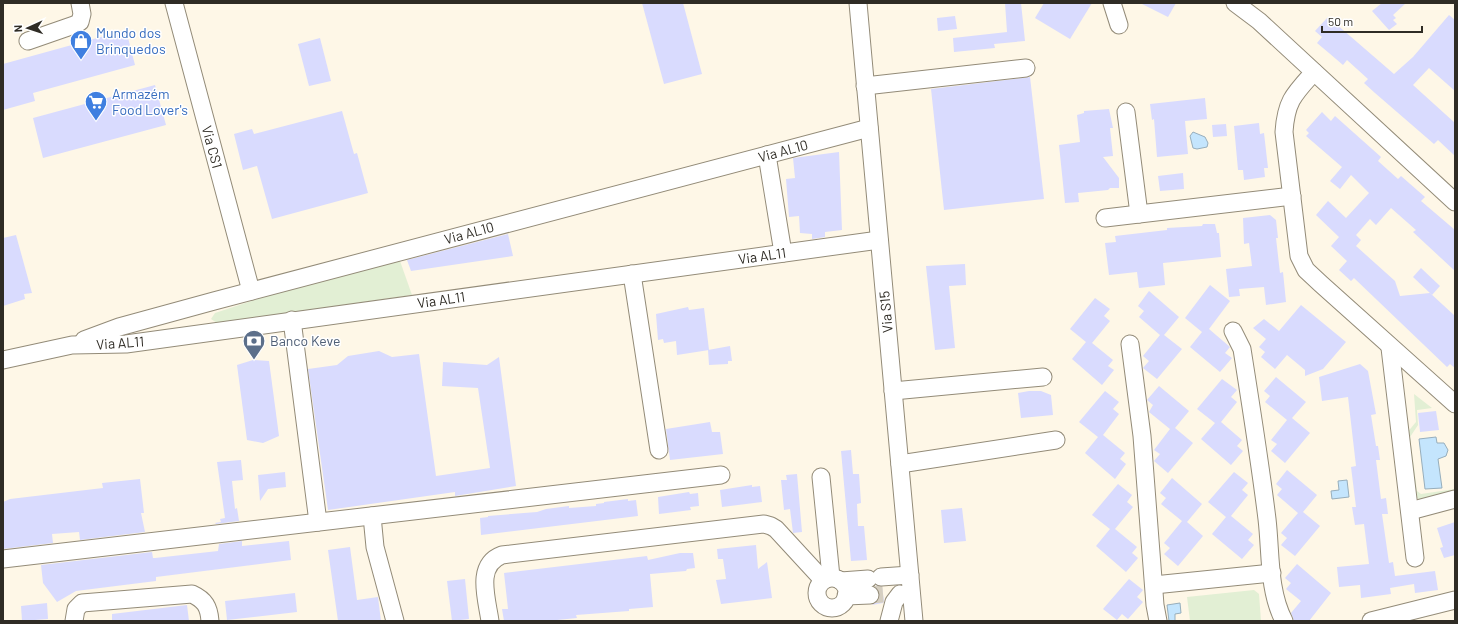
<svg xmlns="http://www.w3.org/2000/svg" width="1458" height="624" font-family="Barlow,sans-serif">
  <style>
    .green { fill: #e2efd4 }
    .water { fill: #c4e5fd; stroke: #97aebc }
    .building { fill: #d9dbfe }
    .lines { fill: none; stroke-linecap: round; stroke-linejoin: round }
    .minor-tunnel { stroke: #d5cec0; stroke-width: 17; stroke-dasharray: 17 8; stroke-linecap: butt }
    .minor-casing { stroke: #938b78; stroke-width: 19 }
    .minor { stroke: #fff; stroke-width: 17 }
    .labels { text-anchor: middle; stroke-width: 3; stroke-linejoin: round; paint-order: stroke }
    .shop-label { font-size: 14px; fill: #366cbe; stroke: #fff; text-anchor: start }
    .street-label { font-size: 14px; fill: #2f2c25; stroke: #fff }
    .service-label { font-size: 14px; fill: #4e5e75; stroke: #fff; text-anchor: start }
  </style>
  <rect width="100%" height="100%" fill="#fef7e7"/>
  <g class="green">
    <polygon points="400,261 412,295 217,323 211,319 215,313 279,292"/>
    <polygon points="1414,394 1432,408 1417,410 1418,425 1410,437 1417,491 1421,494 1455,489 1455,492 1420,500 1414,496 1406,434 1416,422"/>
    <polygon points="1254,590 1259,594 1261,621 1190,621 1187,597"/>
  </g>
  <g class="water">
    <polygon points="1193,132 1205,137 1208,143 1207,147 1197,149 1193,148 1190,136"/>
    <polygon points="1436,437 1437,443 1444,443 1448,450 1446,456 1438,459 1442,488 1425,489 1419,439"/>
    <polygon points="1347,480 1349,497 1332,499 1331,491 1339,490 1338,481"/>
    <polygon points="1180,603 1181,613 1175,614 1175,621 1169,621 1167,605"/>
  </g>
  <g class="building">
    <polygon points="642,3 683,3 702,74 664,84"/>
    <polygon points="1005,3 1021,3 1025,41 994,44 995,48 954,52 953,38 1007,32"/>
    <polygon points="1044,3 1092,3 1070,39 1035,18"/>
    <polygon points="1140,3 1176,3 1168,17"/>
    <polygon points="1382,3 1406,3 1393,15 1396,18 1393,20 1397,24 1389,30 1372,11"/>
    <polygon points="1449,15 1455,20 1455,91 1429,68 1413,85 1455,123 1455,156 1438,140 1434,144 1375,93 1364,83 1368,79 1347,60 1343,65 1329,53 1317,43 1322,37 1315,31 1328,17 1394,74 1413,57"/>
    <polygon points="955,16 957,29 938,31 937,18"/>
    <polygon points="126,30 135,65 33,93 35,101 3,110 3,64"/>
    <polygon points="320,38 331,81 309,86 298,44"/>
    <polygon points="1030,77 1044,199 944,210 931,89"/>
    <polygon points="155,85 166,125 43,158 33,118"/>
    <polygon points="1205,98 1207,119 1185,121 1188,154 1157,157 1154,119 1152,120 1150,104"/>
    <polygon points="1109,109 1113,128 1110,128 1113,156 1103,157 1119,178 1119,188 1110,188 1108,190 1078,193 1079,202 1065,203 1059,145 1080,142 1077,115 1084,113 1084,111"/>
    <polygon points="342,111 354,154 357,153 368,193 272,219 257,166 243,170 234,134 252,129 254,134"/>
    <polygon points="1322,112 1331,121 1335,116 1381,157 1378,161 1398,179 1401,176 1425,197 1421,201 1455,230 1455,271 1413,232 1416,230 1391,208 1376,225 1370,219 1356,235 1361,240 1356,246 1395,281 1400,296 1430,293 1455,316 1455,368 1450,364 1447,367 1354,278 1351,281 1339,270 1347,261 1331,246 1339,237 1316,215 1328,201 1346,218 1369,193 1351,175 1340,189 1330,181 1342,167 1306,136 1309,133 1306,130"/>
    <polygon points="1259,123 1260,134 1264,133 1268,168 1264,168 1265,177 1244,180 1243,170 1238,170 1234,126"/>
    <polygon points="1226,124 1227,136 1213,137 1212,125"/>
    <polygon points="839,152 842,230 825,232 825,237 812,239 812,234 800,233 799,216 789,217 786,179 795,178 793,158"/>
    <polygon points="1183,173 1184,189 1160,191 1158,176"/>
    <polygon points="1270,215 1276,220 1278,238 1276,238 1280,273 1283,272 1286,302 1266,305 1264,287 1239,289 1240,296 1229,297 1226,269 1252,266 1249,243 1244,244 1243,218"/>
    <polygon points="1203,224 1215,224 1217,233 1219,233 1221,257 1163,263 1165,285 1139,288 1137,272 1109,275 1105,243 1116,242 1115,236 1167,230 1167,228 1202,226"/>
    <polygon points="508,234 513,256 411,271 407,260"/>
    <polygon points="16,235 32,293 24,294 25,299 3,306 3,238"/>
    <polygon points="965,264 966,285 949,286 955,348 935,350 926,266"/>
    <polygon points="1421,268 1440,286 1432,295 1413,277"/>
    <polygon points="1210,285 1230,301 1209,329 1230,347 1225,353 1232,358 1220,372 1190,347 1202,332 1185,318"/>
    <polygon points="1149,291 1179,317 1164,335 1182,349 1157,379 1143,368 1149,361 1143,356 1160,335 1139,317 1144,311 1138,306"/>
    <polygon points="1095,298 1110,309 1104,316 1110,321 1092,343 1113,360 1108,366 1114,370 1102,385 1072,359 1086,342 1070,329"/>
    <polygon points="1301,305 1346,342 1323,369 1305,376 1305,370 1287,355 1275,369 1261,357 1265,352 1259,347 1266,339 1253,328 1264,319 1279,331"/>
    <polygon points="688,307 689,310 704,308 709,350 677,355 676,341 664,343 663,339 658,340 656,314"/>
    <polygon points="730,346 732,361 728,361 728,364 709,365 708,350"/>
    <polygon points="379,351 392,357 419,354 436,476 490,468 478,388 442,386 443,362 487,365 499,357 516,486 455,496 455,492 328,510 308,369 337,365 348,356"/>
    <polygon points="253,360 269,361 279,436 263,443 247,440 237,365"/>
    <polygon points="1360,364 1368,371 1376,414 1371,415 1376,446 1378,446 1380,460 1376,460 1381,499 1386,498 1388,514 1382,514 1389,563 1393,562 1395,576 1435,571 1438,590 1415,593 1414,584 1390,588 1391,594 1361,598 1360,585 1339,587 1337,567 1369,564 1364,524 1355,525 1352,507 1356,507 1351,467 1356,466 1348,397 1322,401 1319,377"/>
    <polygon points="1276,377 1306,402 1292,418 1310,433 1285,463 1271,451 1277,444 1271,440 1287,420 1265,402 1270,396 1264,391"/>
    <polygon points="1222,379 1237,390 1231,397 1237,402 1221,422 1242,440 1237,446 1243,451 1231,465 1201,439 1215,423 1197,409"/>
    <polygon points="1159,386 1189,411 1175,428 1193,443 1168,473 1154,461 1160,454 1154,450 1170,429 1149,412 1153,405 1147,400"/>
    <polygon points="1029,391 1041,391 1051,395 1053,415 1021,418 1018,393"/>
    <polygon points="1105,391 1119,402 1113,409 1119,414 1103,435 1125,453 1120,459 1126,464 1115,479 1085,453 1098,437 1079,422"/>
    <polygon points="1436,411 1439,430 1420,432 1418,413"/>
    <polygon points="710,422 712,432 720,432 723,454 670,460 666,429"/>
    <polygon points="851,450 853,474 859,474 861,503 857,504 858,526 864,526 867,560 851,561 841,451"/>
    <polygon points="241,460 243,480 232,481 235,509 237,508 239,521 216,524 215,523 221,522 220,519 225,518 217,462"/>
    <polygon points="1287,470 1317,495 1303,512 1320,526 1295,556 1281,545 1287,538 1281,533 1298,513 1277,495 1282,489 1276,484"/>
    <polygon points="285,472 286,487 268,489 260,501 258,475"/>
    <polygon points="1234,472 1248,483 1242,490 1248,495 1231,516 1253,534 1248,540 1254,545 1242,559 1212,534 1226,517 1208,502"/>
    <polygon points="797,474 802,532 793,533 790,509 784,510 781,480 787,480 786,475"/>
    <polygon points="1172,478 1202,504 1187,522 1203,536 1178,566 1164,554 1170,548 1164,543 1182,521 1161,504 1166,498 1160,493"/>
    <polygon points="140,479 144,513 141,513 145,532 80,540 79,532 52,534 53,543 3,549 3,502 10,499 103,488 102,483"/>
    <polygon points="1118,484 1132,495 1127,502 1133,507 1115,529 1137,547 1132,553 1138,558 1126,572 1096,546 1110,529 1092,515"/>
    <polygon points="752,485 752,487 760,486 762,502 722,507 720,490"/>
    <polygon points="689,492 690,494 698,493 699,506 690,507 691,510 659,514 658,497"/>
    <polygon points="628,499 628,501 636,500 638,516 481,535 480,518 488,517 488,516 537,512 546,509 569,506 569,508 596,506 596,504 604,503 604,502"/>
    <polygon points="962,508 966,541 944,543 941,510"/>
    <polygon points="1455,522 1455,555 1444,558 1440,548 1443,547 1437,528"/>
    <polygon points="242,541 242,546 289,541 291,560 156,577 156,581 76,591 57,602 43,583 41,565 152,552 153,558 155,558 218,551 219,544"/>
    <polygon points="756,545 758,569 767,562 772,598 721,604 716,580 726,579 723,559 718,559 717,549"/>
    <polygon points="350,547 357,600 378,597 381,621 338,621 328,550"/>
    <polygon points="680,553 693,553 695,568 687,569 686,571 650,574 653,607 629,609 629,611 576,615 577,618 557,620 504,621 502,609 508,609 504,573 647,556 648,560"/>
    <polygon points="1297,564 1331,593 1309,621 1294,621 1291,613 1301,601 1286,589 1291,583 1285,578"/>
    <polygon points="465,579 469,619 452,621 447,581"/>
    <polygon points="1129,579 1143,590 1137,597 1143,602 1128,619 1122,614 1117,620 1103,609"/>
    <polygon points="876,585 882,587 884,601 883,603 872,605 879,600 880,595"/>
    <polygon points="295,593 297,612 227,620 225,601"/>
    <polygon points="47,603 48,619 22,621 21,606"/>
    <polygon points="187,605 189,621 112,621 112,614"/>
  </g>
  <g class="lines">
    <polyline class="minor-tunnel" points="870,595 883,594"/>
    <g class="minor-casing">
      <g id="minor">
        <polyline points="174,3 251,291"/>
        <polyline points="858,3 914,621"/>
        <polyline points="1112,3 1119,25"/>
        <polyline points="1235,3 1259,21 1455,202"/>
        <polyline points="28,41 74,25 80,22 82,14 80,3"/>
        <path d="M1314,72C1294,94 1286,101 1284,132L1299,256L1306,270L1321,284L1455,404"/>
        <polyline points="865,86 1026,68"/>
        <polyline points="1126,112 1139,214"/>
        <polyline points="767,155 783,253"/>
        <polyline points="1105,218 1292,196"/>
        <polyline points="632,274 659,450"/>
        <polyline points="292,320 318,522"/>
        <path d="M1233,331L1242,349C1251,406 1260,462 1267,519C1271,553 1268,590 1284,621"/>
        <polyline points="84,340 119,327 214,301 869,128"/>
        <polyline points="1130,344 1142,436 1155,605 1158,621"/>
        <polyline points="1390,348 1415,558"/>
        <polyline points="3,360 72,345 126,344 879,240"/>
        <polyline points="893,391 1043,377"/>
        <polyline points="900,464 1056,440"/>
        <polyline points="821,477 831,577"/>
        <polyline points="1410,511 1455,499"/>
        <polyline points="372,516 375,547 395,621"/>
        <polyline points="3,559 721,475"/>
        <polyline points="881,577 910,575"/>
        <circle cx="832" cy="593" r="15"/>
        <polyline points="841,581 868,579"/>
        <polyline points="1154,585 1272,573"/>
        <polyline points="846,596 870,595"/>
        <path d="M74,621L76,609L82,603L192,594C205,600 209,607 210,621"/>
        <path d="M490,621C487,599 475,565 502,555L764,524L771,526L776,529L823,580"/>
        <polyline points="889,621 894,602 900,594"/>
        <polyline points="1371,621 1455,600"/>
      </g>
    </g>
    <use href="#minor" class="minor"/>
  </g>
  <defs>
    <g id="shop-pin" transform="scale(1.15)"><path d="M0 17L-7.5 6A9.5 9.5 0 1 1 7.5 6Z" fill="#3f7fe0" stroke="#fff"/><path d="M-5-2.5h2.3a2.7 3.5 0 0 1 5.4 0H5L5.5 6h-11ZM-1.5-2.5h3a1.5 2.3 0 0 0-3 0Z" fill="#fff"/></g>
    <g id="supermarket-pin" transform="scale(1.15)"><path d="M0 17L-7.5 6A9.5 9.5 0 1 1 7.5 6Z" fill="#3f7fe0" stroke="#fff"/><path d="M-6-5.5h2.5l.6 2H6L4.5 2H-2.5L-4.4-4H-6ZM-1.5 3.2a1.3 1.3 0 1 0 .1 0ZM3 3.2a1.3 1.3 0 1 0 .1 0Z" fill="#fff"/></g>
    <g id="bank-pin" transform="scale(1.15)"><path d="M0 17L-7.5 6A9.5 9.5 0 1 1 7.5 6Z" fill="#5c6f8a" stroke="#fff"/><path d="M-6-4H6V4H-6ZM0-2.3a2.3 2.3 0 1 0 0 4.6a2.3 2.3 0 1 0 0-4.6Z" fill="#fff"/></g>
  </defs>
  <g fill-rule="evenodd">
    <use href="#shop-pin" x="81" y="41"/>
    <use href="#supermarket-pin" x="96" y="102"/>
    <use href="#bank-pin" x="254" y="341"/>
  </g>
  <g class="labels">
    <g class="shop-label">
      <text x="96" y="38">Mundo dos<tspan x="96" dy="16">Brinquedos</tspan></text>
      <text x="112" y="99">Armazém<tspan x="112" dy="16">Food Lover's</tspan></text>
    </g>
    <g class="street-label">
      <text transform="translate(212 147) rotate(75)" y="5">Via CS1</text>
      <text transform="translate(783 151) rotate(-15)" y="5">Via AL10</text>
      <text transform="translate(469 233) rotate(-15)" y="5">Via AL10</text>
      <text transform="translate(762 256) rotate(-8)" y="5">Via AL11</text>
      <text transform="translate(441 300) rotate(-8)" y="5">Via AL11</text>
      <text transform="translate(886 312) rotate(-95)" y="5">Via S15</text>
      <text transform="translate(120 343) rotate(-4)" y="5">Via AL11</text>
    </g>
    <g class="service-label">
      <text x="270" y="346">Banco Keve</text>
    </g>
  </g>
  <rect width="1458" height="624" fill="none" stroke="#2f2c25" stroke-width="8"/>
  <g transform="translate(28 28) rotate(267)" stroke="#ffffff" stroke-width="3" paint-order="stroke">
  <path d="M0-3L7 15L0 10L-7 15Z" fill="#2f2c25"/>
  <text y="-6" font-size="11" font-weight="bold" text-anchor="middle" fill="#2f2c25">N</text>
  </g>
  <path d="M1322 26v6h100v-6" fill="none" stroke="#2f2c25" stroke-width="2"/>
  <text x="1328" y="26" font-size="12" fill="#2f2c25" stroke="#ffffff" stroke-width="3" paint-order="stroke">50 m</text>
</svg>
